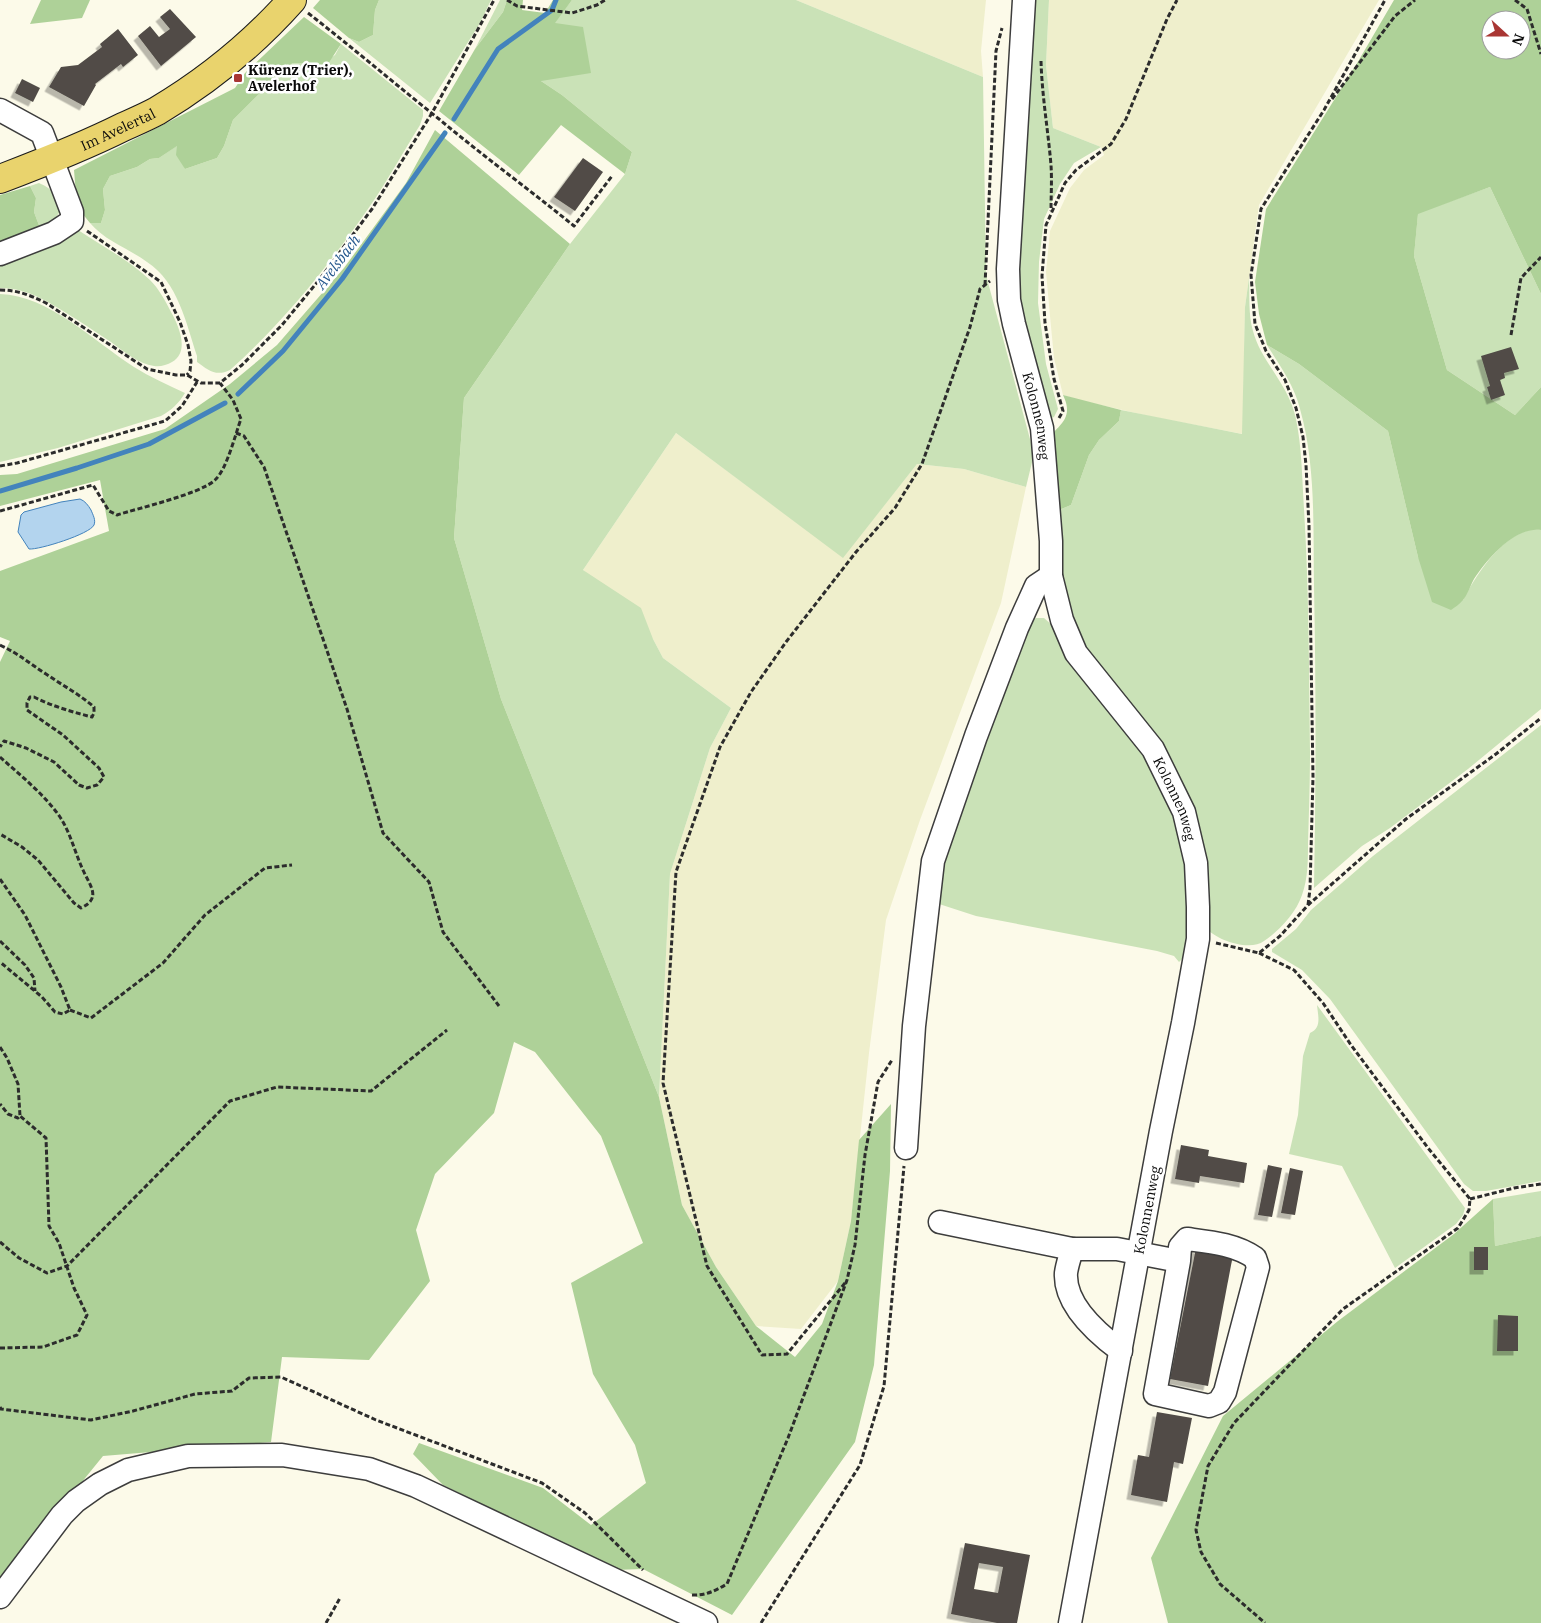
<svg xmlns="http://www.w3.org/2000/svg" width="1541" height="1623" font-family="'IBM Plex Serif',serif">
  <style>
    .farmland { fill: #efefcc }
    .green { fill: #cae2b7 }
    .forest { fill: #aed198; fill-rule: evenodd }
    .water { fill: #b3d4ee; stroke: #4383bc }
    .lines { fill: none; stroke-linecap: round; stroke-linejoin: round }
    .stream { stroke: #4383bc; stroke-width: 5 }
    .building { fill: #514c47; fill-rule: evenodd; filter: url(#shadow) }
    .minor-casing { stroke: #3d3d3d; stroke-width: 25 }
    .major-casing { stroke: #1b1b1b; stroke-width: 30 }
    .path { stroke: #2c2c2c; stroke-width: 3; stroke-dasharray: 5 2.5; stroke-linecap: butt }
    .minor { stroke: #fff; stroke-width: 22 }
    .major { stroke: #e9d36d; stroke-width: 28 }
    .poi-dot { fill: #a93633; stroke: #fff; stroke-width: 2 }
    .labels { text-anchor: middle; stroke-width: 5; stroke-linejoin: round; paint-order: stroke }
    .poi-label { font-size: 14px; font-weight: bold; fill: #0a0a0a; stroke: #fff; text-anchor: start }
    .street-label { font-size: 14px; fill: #0a0a0a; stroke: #fff }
    .water-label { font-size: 15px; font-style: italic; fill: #23568c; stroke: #fff }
  </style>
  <defs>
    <filter id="shadow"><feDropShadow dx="-4.5" dy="4.5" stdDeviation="0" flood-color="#0004"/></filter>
  </defs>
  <rect width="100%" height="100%" fill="#fcfae9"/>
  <g class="farmland">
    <polygon points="796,0 986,0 981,51 983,77"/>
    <polygon points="1049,0 1379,0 1259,205 1245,307 1243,434 1153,417 1079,400 1063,395 1054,358 1050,316 1046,272 1050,231 1070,188 1084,170 1104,155 1101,147 1053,128 1046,65"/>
    <polygon points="676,433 843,557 917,464 964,469 1026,487 1001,603 920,820 886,920 869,1053 851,1221 838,1281 801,1329 756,1326 716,1267 682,1205 659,1097 670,874 710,748 731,708 663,658 653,639 583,570"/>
  </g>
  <g class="green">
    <polygon points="379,0 491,0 480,23 430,103 349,38 359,42 373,35 375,10"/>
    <polygon points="500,0 507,0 503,12 475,49"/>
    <polygon points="572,0 796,0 983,77 986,275 1034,454 1026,487 964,469 917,464 843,558 676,433 583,570 641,608 653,639 663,658 731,708 710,748 670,874 659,1097 501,699 454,538 464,398 570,244 625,174 632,152 562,95 541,81 554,23"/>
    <polygon points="1034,0 1049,0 1046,65 1053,128 1101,147 1074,163 1060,184 1044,219 1039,262 1038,303 1046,364 1058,409 1054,417 1047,420 1016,302"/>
    <path d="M341,44L423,110V116L420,125C403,152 388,180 370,206C329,265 284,322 230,370C216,377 208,370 197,362V356C186,323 178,282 147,262C128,248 105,241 90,223H101L105,210L103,189L110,176L137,167L150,159L159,158L178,145L185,169L217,158L224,146L233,120L266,87L276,73L293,63L309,64L318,67L335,55Z"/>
    <path d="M39,183C53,189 57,196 61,210L54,220L40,228L34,212L36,198L30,186Z"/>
    <polygon points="1490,187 1541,294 1541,387 1515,415 1447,370 1414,256 1418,213"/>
    <path d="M78,230C102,246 129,260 150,280C159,289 165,300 171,312C179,326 190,352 172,362C167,365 160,367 154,366C139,364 123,351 111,342C99,334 88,327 76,319C51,304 30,288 0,288V263Z"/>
    <path d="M1249,278C1250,295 1248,314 1253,331C1261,362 1289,384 1296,419C1302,448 1302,479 1304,509C1309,590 1309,671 1310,752C1310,782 1309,812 1308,843C1308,860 1308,879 1302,895C1296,913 1279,931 1264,941C1250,952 1216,940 1206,928V886L1120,694L1079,639L1061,583L1059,510L1071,505L1089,455L1099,440L1119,421L1121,410L1242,434L1245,307Z"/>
    <path d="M0,294C48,295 95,342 134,367C150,377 168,385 185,393C179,403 172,410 161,416L58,448L0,462Z"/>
    <path d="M1267,345L1299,364L1388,431L1418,557L1463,600C1476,575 1508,524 1541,530V709L1468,769L1390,828L1362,846L1314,888C1316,787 1316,687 1314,586C1313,527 1316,465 1300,409C1294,385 1280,366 1267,345Z"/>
    <polygon points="1036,618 1044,618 1053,626 1150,758 1183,835 1190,906 1185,956 1179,962 1174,956 1157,951 976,916 936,903 947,848 1030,622"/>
    <polygon points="1541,725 1541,1181 1486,1191 1473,1191 1464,1184 1330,999 1302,970 1272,952 1272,949 1296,929 1311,910 1373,856"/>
    <path d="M1317,1005L1465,1208L1463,1215L1456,1224L1395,1268L1342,1166L1289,1154L1298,1115L1303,1056L1310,1033C1322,1028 1318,1016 1317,1005Z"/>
    <polygon points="1541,1191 1541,1236 1495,1246 1493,1199"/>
  </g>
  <g class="forest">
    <polygon points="41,0 90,0 82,18 30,24"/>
    <polygon points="320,0 379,0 375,10 373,35 359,42 349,38 313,8"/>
    <polygon points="507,0 523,0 522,10 545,13 553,0 572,0 555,23 583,27 591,73 541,81 562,95 632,152 625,174 561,125 519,175 439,111 475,49 503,12"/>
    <path d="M1394,0H1541V294L1490,187L1418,214L1414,256L1447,370L1515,415L1541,387V530C1515,526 1487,559 1474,579C1470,586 1468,594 1463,600C1460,604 1455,607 1451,610L1432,602L1418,557L1388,431L1299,364L1267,345L1259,314L1255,282L1266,209L1356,65ZM1491,20H1521V50H1491Z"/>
    <polygon points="304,17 341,44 328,64 318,67 309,64 293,63 276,73 266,87 233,120 224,146 217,158 185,169 176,155 177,146 159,158 150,159 137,167 110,176 103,189 105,210 101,223 90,223 77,207 74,170 235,88 245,73"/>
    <polygon points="435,130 570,244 464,398 454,538 501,699 659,1097 682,1205 716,1267 756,1326 795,1357 822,1324 838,1281 851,1221 859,1140 891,1104 890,1171 874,1365 855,1442 732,1615 643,1569 614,1570 443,1485 413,1454 419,1443 543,1488 591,1525 646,1483 635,1445 593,1374 571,1283 643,1243 601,1136 535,1052 514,1042 494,1113 435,1174 416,1230 430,1281 369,1360 282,1357 271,1442 103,1456 0,1583 0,662 10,641 0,637 0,571 109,531 100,480 0,506 0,475 17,474 165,429 230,384 277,345 344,268 406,183"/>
    <polygon points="30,186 36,198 34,212 40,228 0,246 0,195"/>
    <path d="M1063,395L1121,410L1119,421L1099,440L1089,455L1071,505L1059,510L1052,434C1065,421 1072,414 1063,395Z"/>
    <polygon points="1493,1199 1495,1246 1541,1236 1541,1623 1168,1623 1151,1558 1223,1416 1338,1321 1454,1234"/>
  </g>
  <path class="water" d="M80,499C85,501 88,505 91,510C93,515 96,520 94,525C90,534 39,550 29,549L18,532L21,515L24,512L61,502Z"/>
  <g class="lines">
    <g class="stream">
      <polyline points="454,119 498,49 552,10 556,0"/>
      <polyline points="238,394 283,351 342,279 445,133"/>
      <polyline points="0,491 77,468 149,444 225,403"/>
    </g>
  </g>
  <g class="building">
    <polygon points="170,9 196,37 161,66 138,36 150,26 159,37 170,29 160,17"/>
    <polygon points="118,29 138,55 123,67 121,64 95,84 96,85 84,106 49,87 61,67 78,65 102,47 100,44"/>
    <polygon points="22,79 40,88 33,102 15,93"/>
    <polygon points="583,158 603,172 575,211 554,197"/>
    <polygon points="1511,347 1519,369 1504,373 1505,378 1500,380 1505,395 1491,400 1487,387 1490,386 1481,356"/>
    <polygon points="1181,1145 1209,1150 1208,1156 1247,1163 1244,1183 1200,1176 1199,1183 1175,1179"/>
    <polygon points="1268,1165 1282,1168 1272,1217 1258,1215"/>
    <polygon points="1290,1168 1303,1171 1295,1215 1281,1213"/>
    <rect x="1474" y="1247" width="14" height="23"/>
    <polygon points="1196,1248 1233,1255 1208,1386 1170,1379"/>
    <polygon points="1498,1315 1518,1316 1518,1351 1497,1351"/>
    <polygon points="1157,1412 1192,1418 1183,1464 1174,1462 1167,1502 1131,1495 1138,1455 1149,1457"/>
    <path d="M965,1543L1030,1555L1017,1623H997L951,1614ZM979,1563L1003,1567L998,1593L974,1589Z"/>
  </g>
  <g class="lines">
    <g class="minor-casing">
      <g id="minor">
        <path id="s1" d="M1024,0L1008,269L1009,300L1014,324L1042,428L1051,541V576L1062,620L1076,653L1153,749L1184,812L1196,863L1198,907V939L1183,1023L1161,1131L1070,1623"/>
        <polyline points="0,110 42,133 72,212 72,221 54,233 0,254"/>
        <polyline points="906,1148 914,1026 933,861 976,736 1017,628 1036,586 1051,576"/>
        <path d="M940,1222L1072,1249H1117L1179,1261L1155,1394L1209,1406L1219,1402L1225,1392L1258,1267L1255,1258C1235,1244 1210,1242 1187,1239L1180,1247L1179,1261"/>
        <path d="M1072,1249C1070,1257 1067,1265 1066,1273C1064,1305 1098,1334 1121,1351"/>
        <polyline points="0,1597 62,1515 76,1501 100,1484 128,1470 188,1456 282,1455 369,1469 416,1486 706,1623"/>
      </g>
    </g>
    <g class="major-casing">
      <g id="major">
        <path id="s2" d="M0,179C42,163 83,147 123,127C134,122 146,117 157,111C209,80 252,45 292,0"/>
      </g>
    </g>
    <g class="path">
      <polyline points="507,0 517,6 572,13 597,5 605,0"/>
      <polyline points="1515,0 1527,9 1541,54"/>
      <path d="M308,13C353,48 395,84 439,119C483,156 530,190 574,226L612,176"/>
      <path d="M1041,61C1042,96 1048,130 1051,165C1052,180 1051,196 1051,211"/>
      <polyline points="1332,99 1395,16 1415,0"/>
      <polyline points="87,231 161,282 180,322 188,345 191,361 190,371 187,375"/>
      <polyline points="985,285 996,51 1002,28"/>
      <path d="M0,290C17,290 30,295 46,303L147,369L176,375H187L201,383H220L242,365L282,325L319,280L372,209L432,113L494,0"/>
      <polyline points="1511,335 1521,278 1541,257"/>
      <polyline points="1059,418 1063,411 1054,379 1045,323 1042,276 1046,225 1065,183 1076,170 1111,144 1126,119 1167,19 1177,0"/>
      <polyline points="236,433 244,436 264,467 347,709 383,833 429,882 443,932 499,1006"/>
      <polyline points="0,466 17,463 165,421 182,406 197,382"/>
      <path d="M0,511L93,485L109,511L117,515C139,508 200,494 215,480C227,469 235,435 241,419L233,400L220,383"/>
      <path d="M0,645C19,654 29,663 46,674C62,685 79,694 94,707V713L92,717C72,712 52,706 34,697H30L27,703V710L63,735L99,768L104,777L97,785L87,788L79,785L54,762L26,748L4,741L0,747"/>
      <path d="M0,757C21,776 44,794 60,817C71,834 75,853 83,870C90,886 102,898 81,908L74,903L38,860L22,847L0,834"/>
      <polyline points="0,879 25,915 61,987 70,1010 63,1014 55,1012 42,997 0,962"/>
      <polyline points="1308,905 1310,889 1313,777 1309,526 1306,465 1303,437 1296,408 1285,380 1266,351 1255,324 1251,275 1261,209 1324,110 1385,0"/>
      <polyline points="0,941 25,965 34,978 35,991"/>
      <polyline points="1216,943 1259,953 1280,936 1308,905 1406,819 1496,754 1541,718"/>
      <polyline points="1259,953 1294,970 1323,1003 1351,1045 1428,1148 1470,1199 1469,1210 1458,1228 1343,1309 1234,1423 1208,1466 1196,1530 1201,1552 1220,1584 1265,1623"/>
      <polyline points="70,1010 91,1018 163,963 205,915 265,868 292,865"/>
      <polyline points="0,1047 7,1058 18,1084 20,1116 18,1118 8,1114 0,1104"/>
      <polyline points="1470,1199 1514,1188 1541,1184"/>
      <polyline points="0,1242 19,1258 47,1273 67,1266 230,1101 277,1087 371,1091 447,1030"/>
      <polyline points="845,1283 787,1354 762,1355 707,1266 663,1083 676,872 720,747 751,692 786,642 856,552 895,508 922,464 970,327 980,289 990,281"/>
      <polyline points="0,1348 43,1347 77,1335 87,1315 74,1288 59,1243 49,1226 46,1138 20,1116"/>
      <polyline points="0,1407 1,1409 91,1420 133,1411 195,1394 232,1391 249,1378 281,1377 376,1420 542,1483 585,1513 643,1570"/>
      <path d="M692,1595C706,1596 716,1590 727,1584L788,1438L847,1280L855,1245L865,1155L878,1082L892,1060"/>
      <polyline points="326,1623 340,1598"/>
      <polyline points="761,1623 860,1465 884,1386 904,1166"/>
    </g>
    <use href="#minor" class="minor"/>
    <use href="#major" class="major"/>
  </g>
  <rect class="poi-dot" x="233" y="73" width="10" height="10" rx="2.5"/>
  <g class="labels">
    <g class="poi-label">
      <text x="248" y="75">Kürenz (Trier),<tspan x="248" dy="16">Avelerhof</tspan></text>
    </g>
    <g class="street-label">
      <text dy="5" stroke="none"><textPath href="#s2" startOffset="128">Im Avelertal</textPath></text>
      <text dy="5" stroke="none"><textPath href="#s1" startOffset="420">Kolonnenweg</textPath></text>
      <text dy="5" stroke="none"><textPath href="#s1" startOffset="840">Kolonnenweg</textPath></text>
      <text transform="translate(1147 1210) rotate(-79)" y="5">Kolonnenweg</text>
    </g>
    <g class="water-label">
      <text transform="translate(338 262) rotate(-53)" y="5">Avelsbach</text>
    </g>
  </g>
  <g transform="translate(1506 35) rotate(111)"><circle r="24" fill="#ffffff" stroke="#9d9d9d"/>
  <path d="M0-4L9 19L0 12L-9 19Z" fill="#a93633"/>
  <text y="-8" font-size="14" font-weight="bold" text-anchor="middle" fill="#0a0a0a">N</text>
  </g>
</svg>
